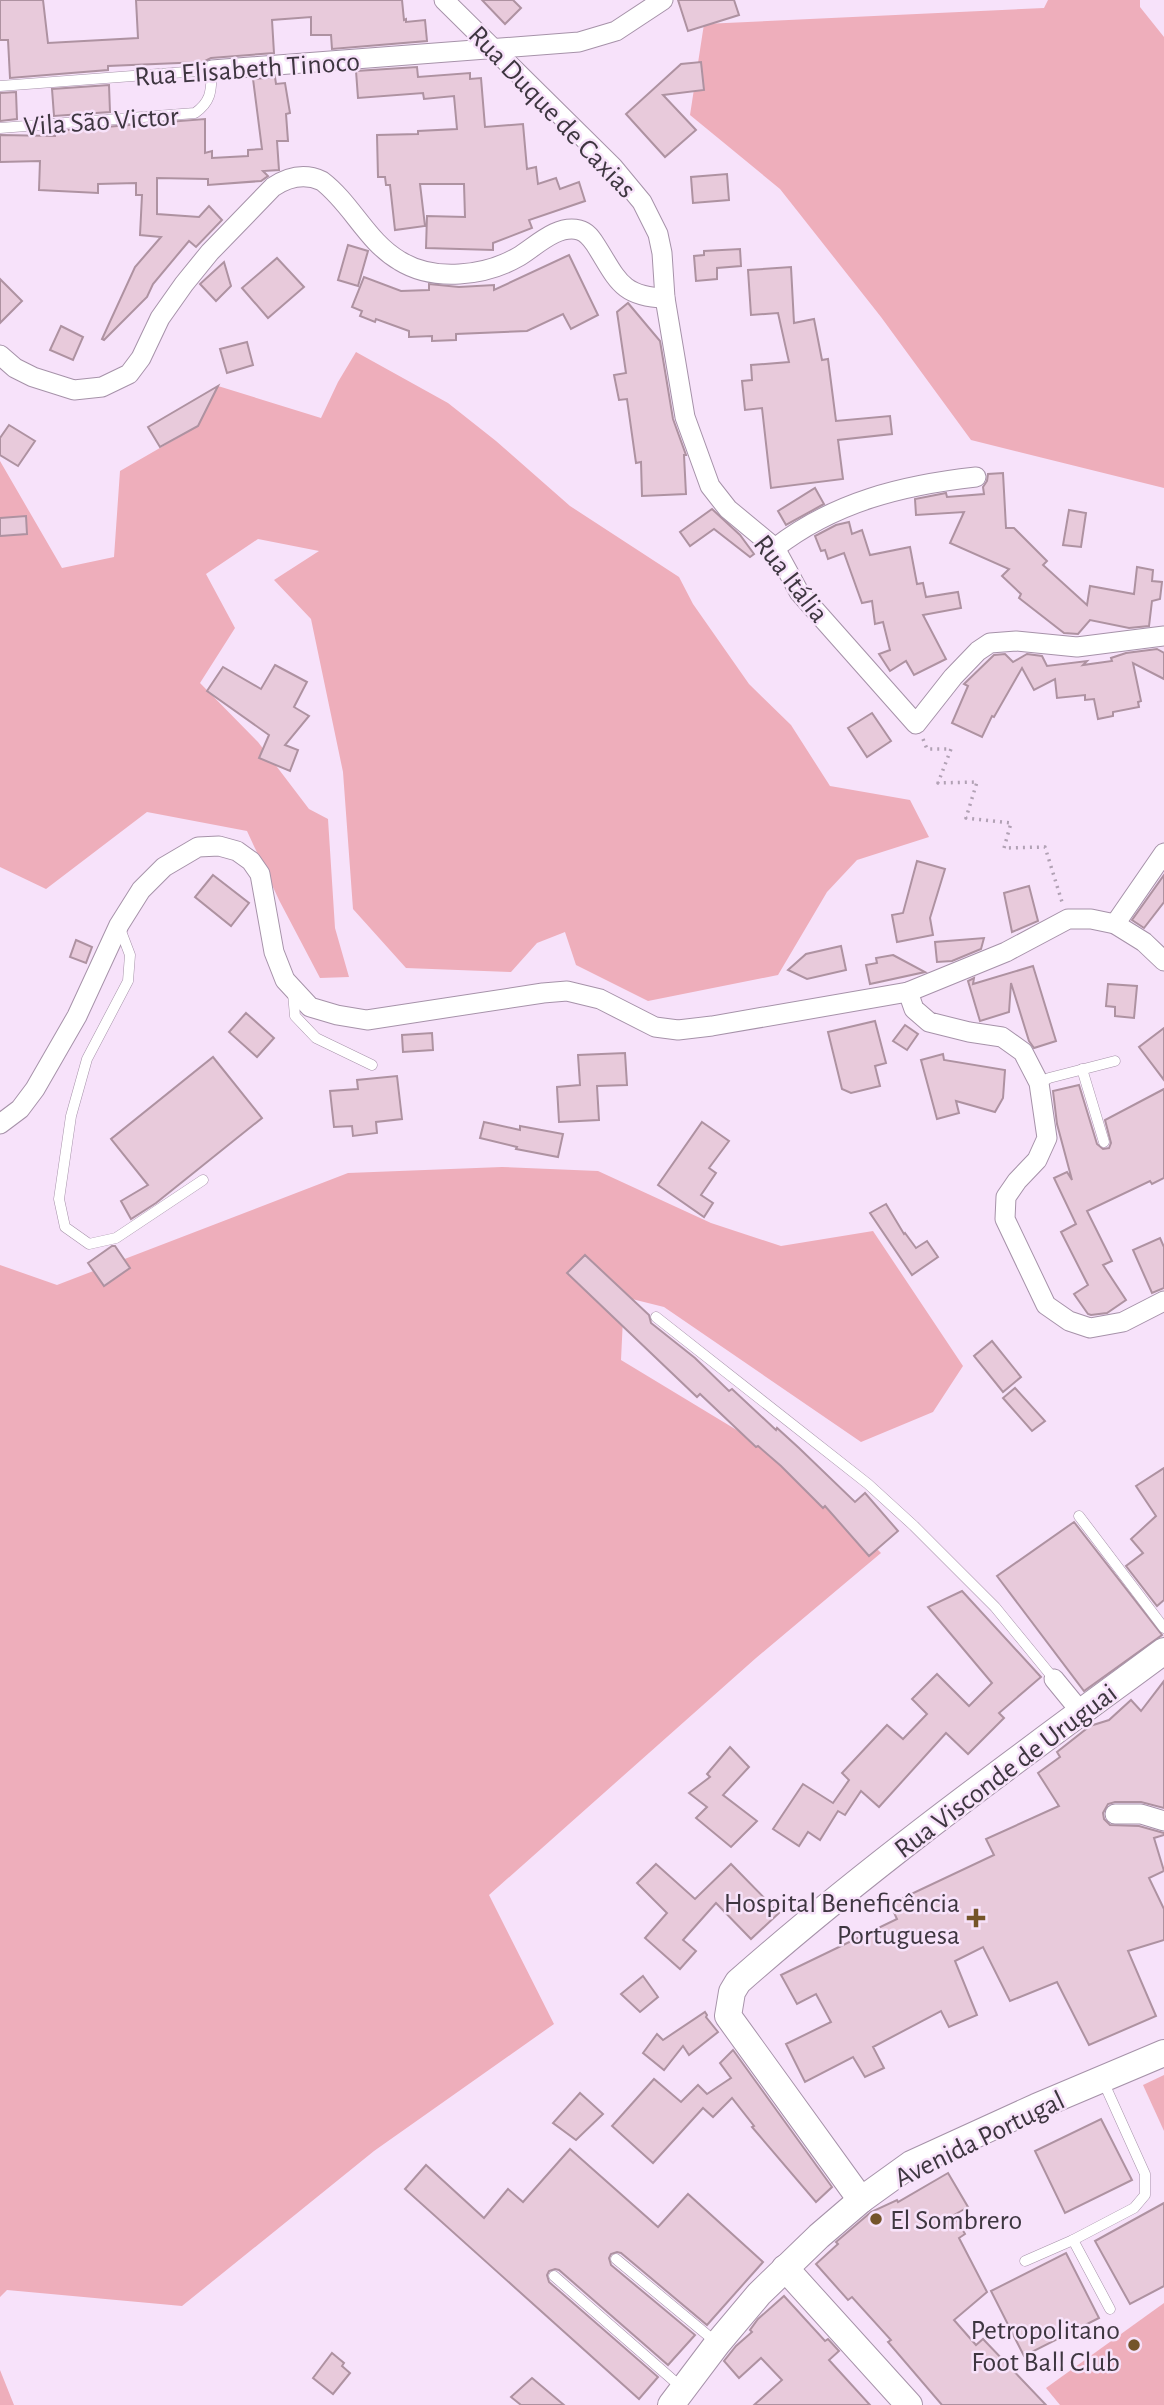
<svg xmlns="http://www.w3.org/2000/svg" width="1164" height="2405" font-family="'Alegreya Sans',sans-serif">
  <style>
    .green { fill: #eeaebb }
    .building { fill: #e8cadb; stroke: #ae92a1; stroke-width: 2 }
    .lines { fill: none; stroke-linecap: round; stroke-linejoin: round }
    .lane-casing { stroke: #a692a9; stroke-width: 11 }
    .street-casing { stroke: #a692a9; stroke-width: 21 }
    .secondary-casing { stroke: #a692a9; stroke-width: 28 }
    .path { stroke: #b1a1b4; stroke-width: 3.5; stroke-dasharray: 2 5; stroke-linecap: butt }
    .lane { stroke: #fff; stroke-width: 10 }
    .street { stroke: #fff; stroke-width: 19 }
    .secondary { stroke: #fff; stroke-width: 26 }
    .poi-dot { fill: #74542a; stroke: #f7e2fa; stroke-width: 2.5 }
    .labels { text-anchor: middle; stroke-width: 5; stroke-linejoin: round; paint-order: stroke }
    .street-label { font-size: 28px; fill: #3e3640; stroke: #f7e2fa }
    .poi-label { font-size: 28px; fill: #3e3640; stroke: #f7e2fa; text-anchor: end }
  </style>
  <rect width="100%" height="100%" fill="#f7e2fa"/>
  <g class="green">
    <polygon points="1048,0 1140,0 1140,7 1164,37 1164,488 971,440 881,317 780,189 690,115 704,24 1044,8"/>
    <polygon points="356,352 448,403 496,441 570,506 679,577 693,604 749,684 791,725 830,786 910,800 929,837 857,860 827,892 778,975 648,1001 576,965 565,932 537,943 511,972 406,968 353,909 343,772 311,619 274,580 319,551 258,539 206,574 235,628 200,683 258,742 309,809 328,819 335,928 349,977 320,978 279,900 247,831 147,812 46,889 0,867 0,461 62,568 114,557 120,471 198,426 218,386 321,418 338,382"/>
    <polygon points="502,1167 598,1171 711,1223 781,1246 873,1231 963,1366 933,1412 861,1442 664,1307 624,1297 621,1360 796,1466 881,1553 756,1658 489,1895 554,2024 374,2151 182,2306 7,2290 0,2297 0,1265 57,1285 348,1173"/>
    <polygon points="1164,2075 1164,2131 1143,2085"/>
    <polygon points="1164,2303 1164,2405 1060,2405 1046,2388"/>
    <polygon points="0,2370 14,2405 0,2405"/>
  </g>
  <g class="building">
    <polygon points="0,0 43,0 48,43 138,38 136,0 402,0 404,20 406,19 406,22 425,20 427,41 332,49 331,35 311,35 311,17 272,20 274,53 211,58 203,62 108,66 108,70 10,78 8,40 0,40"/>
    <polygon points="482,0 513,0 521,8 505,24"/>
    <polygon points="678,0 734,0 739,15 688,31"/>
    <polygon points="701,62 704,90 663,95 696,130 665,157 626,114 681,64"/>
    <polygon points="417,67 418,77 470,73 470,79 481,78 485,127 523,124 527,169 536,167 538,184 556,178 560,189 579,182 585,201 529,220 532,228 493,243 493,250 426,248 427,216 465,217 464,184 420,184 425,226 395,230 390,185 386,185 385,177 378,177 377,135 418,134 418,131 457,129 454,96 424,99 423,93 358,98 356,71"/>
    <polygon points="275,77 276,84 285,83 290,113 286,114 288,141 277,141 279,170 263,171 268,176 261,181 208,185 208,179 157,178 157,214 199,217 209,206 222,220 196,247 189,241 153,284 147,297 104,340 102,339 135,267 161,237 140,235 142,195 136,195 136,183 98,184 98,193 39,190 40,161 0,162 0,135 55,136 55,131 205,119 205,153 212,151 212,158 248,156 248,150 262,149 253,79"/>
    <polygon points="109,85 110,112 54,116 52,89"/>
    <polygon points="16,92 17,119 0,121 0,93"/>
    <polygon points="727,174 729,200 693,203 691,177"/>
    <polygon points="348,245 368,251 358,286 338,280"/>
    <polygon points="740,249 741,266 717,268 717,279 696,281 694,256 704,255 704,251"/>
    <polygon points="569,255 598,315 571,329 563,314 527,331 456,334 456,340 432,341 432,336 409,337 409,331 376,319 375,322 360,316 362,311 352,307 364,277 401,291 429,290 429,284 459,287 494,285 494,290"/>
    <polygon points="277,258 304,287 268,318 242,288"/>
    <polygon points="224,262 231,286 216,301 200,284"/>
    <polygon points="791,267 794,323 814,319 822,360 828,359 836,421 890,416 892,434 838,440 843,479 771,488 762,408 745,410 742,381 752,380 751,365 789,362 778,313 751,315 748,270"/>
    <polygon points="0,279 22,301 0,323"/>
    <polygon points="628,303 660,341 673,419 686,455 684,455 686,494 642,496 641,462 636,463 627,399 619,400 614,375 626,373 617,312"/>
    <polygon points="61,326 83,337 73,360 50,350"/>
    <polygon points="247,342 253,365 227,373 220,349"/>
    <polygon points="218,386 198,426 160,447 148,427"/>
    <polygon points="9,425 35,441 18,466 0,455 0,438"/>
    <polygon points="1003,473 1006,528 1014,528 1047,561 1043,565 1087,605 1090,586 1134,594 1137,567 1153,570 1152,581 1162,582 1160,599 1152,601 1149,626 1129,628 1090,620 1078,634 1064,633 1019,598 1021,594 1002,576 1009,569 950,543 964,512 916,515 915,499 946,493 947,497 984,494 983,487 987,481 988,474"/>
    <polygon points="815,488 824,504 786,525 778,511"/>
    <polygon points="712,509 740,535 754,554 750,557 714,529 690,546 680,532"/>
    <polygon points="1069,510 1086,513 1081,547 1063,545"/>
    <polygon points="26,516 27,534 0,536 0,518"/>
    <polygon points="849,522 852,534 862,530 870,555 910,547 917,584 923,583 926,597 958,592 961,608 923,615 946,659 914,675 906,661 890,671 879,654 890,650 883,622 875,624 872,601 862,603 844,553 828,559 825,550 821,551 815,536 836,525"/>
    <polygon points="1157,649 1164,653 1164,679 1133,663 1141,701 1138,702 1139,707 1113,712 1113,716 1098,719 1094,699 1085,700 1085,695 1057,698 1055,679 1034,690 1022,668 994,717 992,716 982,737 952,723 968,686 964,684 994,655 1005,654 1013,662 1027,654 1042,656 1047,666 1087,661 1083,665 1112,661 1111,658 1126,653"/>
    <polygon points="275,665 307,682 294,707 309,716 285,745 298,750 290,771 259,758 269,735 207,691 223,667 261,689"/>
    <polygon points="872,713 891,741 867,757 848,728"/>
    <polygon points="917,861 945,869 930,918 933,935 897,942 892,915 903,913"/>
    <polygon points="213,875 249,903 231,926 195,897"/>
    <polygon points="1164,875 1164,902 1144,928 1132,920"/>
    <polygon points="1029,886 1038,921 1012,932 1004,893"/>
    <polygon points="984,938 981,949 952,961 937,962 935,942"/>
    <polygon points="76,940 92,947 86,963 70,957"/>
    <polygon points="841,946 846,970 807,979 788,970 806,954"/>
    <polygon points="893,955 925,972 870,984 866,965 877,963 876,958"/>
    <polygon points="1033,966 1056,1041 1034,1048 1029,1041 1011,983 1009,1012 980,1021 968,981 974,978 973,984"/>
    <polygon points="1108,984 1137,986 1134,1018 1115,1016 1115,1007 1106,1006"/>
    <polygon points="246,1013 274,1038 257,1057 229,1032"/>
    <polygon points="875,1021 886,1063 875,1066 880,1086 851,1093 842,1089 828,1032"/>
    <polygon points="905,1025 918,1034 907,1050 893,1041"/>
    <polygon points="1164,1028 1164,1080 1139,1047"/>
    <polygon points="432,1033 433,1050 403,1052 402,1035"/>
    <polygon points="625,1053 627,1085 597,1086 599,1120 559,1122 557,1087 580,1085 578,1055"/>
    <polygon points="943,1054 944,1060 1005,1070 1003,1098 995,1112 956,1101 959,1113 937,1119 921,1060"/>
    <polygon points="213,1057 262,1118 156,1203 131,1219 121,1201 148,1185 111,1139"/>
    <polygon points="397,1076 402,1119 376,1122 377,1133 353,1136 352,1126 334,1127 330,1091 358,1089 357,1080"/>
    <polygon points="1079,1085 1097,1144 1103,1149 1109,1148 1111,1143 1105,1120 1164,1089 1164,1178 1152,1184 1150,1181 1087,1211 1112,1261 1103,1265 1126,1300 1107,1313 1091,1315 1088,1314 1074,1294 1088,1285 1061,1232 1076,1224 1054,1178 1067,1172 1072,1180 1057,1124 1053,1091"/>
    <polygon points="484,1122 520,1130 520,1126 563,1134 558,1157 516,1149 517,1147 480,1138"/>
    <polygon points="702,1122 729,1141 709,1168 716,1173 701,1195 713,1203 704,1217 658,1185"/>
    <polygon points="886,1204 904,1234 905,1233 916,1248 927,1241 938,1257 912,1275 870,1213"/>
    <polygon points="1160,1238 1164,1247 1164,1288 1152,1293 1133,1250"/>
    <polygon points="112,1246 115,1246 130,1268 104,1286 88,1263"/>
    <polygon points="585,1255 649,1315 651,1323 695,1358 729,1391 732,1389 776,1430 777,1428 799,1448 855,1502 865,1493 898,1531 869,1556 825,1506 823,1508 781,1466 758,1446 756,1447 700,1394 697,1397 567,1273"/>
    <polygon points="992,1341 1021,1377 1003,1392 974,1356"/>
    <polygon points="1015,1388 1045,1421 1032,1431 1003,1398"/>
    <polygon points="1164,1468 1164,1600 1157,1606 1126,1566 1143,1553 1131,1539 1156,1516 1136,1486"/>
    <polygon points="1074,1522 1162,1635 1084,1691 997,1576"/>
    <polygon points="962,1591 1041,1677 999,1713 1004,1718 968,1754 946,1733 879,1807 861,1791 845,1815 838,1811 820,1840 808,1832 799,1846 773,1829 803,1784 833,1803 849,1780 842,1773 887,1725 903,1739 927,1714 912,1699 937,1674 969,1706 992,1683 928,1607"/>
    <polygon points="1164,1681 1164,1808 1141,1802 1115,1802 1108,1804 1103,1813 1104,1819 1110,1825 1139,1826 1164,1833 1164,1835 1154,1838 1164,1871 1149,1878 1164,1909 1164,1940 1128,1951 1156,2016 1089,2045 1057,1982 1010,2001 983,1947 955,1961 977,2015 949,2027 941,2011 873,2047 884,2068 865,2077 853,2057 805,2082 786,2044 831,2022 816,1994 797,2004 781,1975 897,1919 890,1904 994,1855 986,1839 1059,1806 1038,1773 1060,1757 1057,1752 1090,1726 1109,1720 1131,1700 1141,1711"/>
    <polygon points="730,1747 749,1767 723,1795 757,1821 731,1847 696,1818 707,1807 689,1793 710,1777 707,1774"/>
    <polygon points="656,1864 695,1899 731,1864 779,1913 751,1939 716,1903 683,1940 696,1951 680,1969 645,1938 667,1913 637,1883"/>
    <polygon points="643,1976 658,1997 640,2012 621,1994"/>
    <polygon points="705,2012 707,2015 706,2017 718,2032 689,2055 683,2046 664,2070 643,2053 657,2034 663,2040"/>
    <polygon points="733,2050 832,2187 816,2202 752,2127 754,2126 732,2098 713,2117 703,2108 653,2163 612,2126 654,2079 681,2102 698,2085 707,2094 731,2078 720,2063"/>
    <polygon points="580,2093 603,2114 576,2140 553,2123"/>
    <polygon points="1101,2119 1132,2180 1065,2213 1035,2151"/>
    <polygon points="570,2149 658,2227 688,2194 763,2262 707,2325 621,2253 617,2252 611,2254 609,2258 611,2265 695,2335 668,2365 559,2270 555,2269 549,2271 547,2275 549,2282 658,2377 639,2399 405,2189 426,2165 484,2218 508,2189 523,2202"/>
    <polygon points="948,2173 968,2207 954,2215 965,2234 959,2238 987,2292 954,2320 976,2345 983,2339 1046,2405 942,2405 888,2342 891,2340 852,2297 848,2300 816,2264 838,2244 836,2242 871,2212 897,2200 898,2202"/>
    <polygon points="1164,2203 1164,2286 1130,2304 1095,2241"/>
    <polygon points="1066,2253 1099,2318 1024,2356 991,2291"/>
    <polygon points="784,2296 825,2341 828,2339 839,2351 829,2360 870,2405 754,2405 782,2380 761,2358 739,2378 724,2361 736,2346 752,2332 750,2330 758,2319"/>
    <polygon points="332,2353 344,2363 342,2366 350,2373 333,2394 313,2378"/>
    <polygon points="532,2378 564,2405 521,2405 511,2397"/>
  </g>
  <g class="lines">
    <g class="lane-casing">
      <g id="lane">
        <path d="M0,86L212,70C211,90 212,101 195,113L0,128"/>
        <polyline points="119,926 130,955 128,981 87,1059 71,1116 59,1199 65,1227 89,1244 116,1238 203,1180"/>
        <polyline points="293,993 295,1016 316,1038 372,1065"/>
        <polyline points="1082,1069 1104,1142"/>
        <polyline points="1039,1083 1049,1078 1115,1061"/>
        <polyline points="656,1317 868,1484 914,1526 995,1607 1054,1679"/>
        <polyline points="1079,1516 1164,1628"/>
        <polyline points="1073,2240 1110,2309"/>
        <polyline points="616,2259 717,2343"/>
        <polyline points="1025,2261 1073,2240 1134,2208 1145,2195 1145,2174 1103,2081"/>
        <polyline points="554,2276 681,2387"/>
      </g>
    </g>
    <g class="street-casing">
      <g id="street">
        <polyline points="444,0 613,167 642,202 658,234 662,253 665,298 685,417 710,486 728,509 775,548 799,592 916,724 953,677 978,651 990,643 1016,641 1077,647 1164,636"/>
        <polyline points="212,70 579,42 616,31 663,0"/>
        <path d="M0,355L15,368L33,377L74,390L102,387L129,374L141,358L160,318L184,284L210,252L273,187C288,177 305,173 322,181C352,204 367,242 400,261C434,282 485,276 518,257C535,247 557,224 579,230C587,232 591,238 595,244C617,278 620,297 665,298"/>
        <path d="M775,548C834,502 903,485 976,477"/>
        <polyline points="1115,924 1164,853"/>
        <polyline points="908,992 914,1009 929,1022 969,1032 1002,1037 1023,1052 1039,1083 1047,1138 1037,1160 1017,1181 1006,1197 1005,1219 1046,1305 1069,1321 1090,1328 1123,1322 1164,1301"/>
        <polyline points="0,1124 20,1109 35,1089 77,1016 119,925 141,890 164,867 198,847 219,846 237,851 251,861 260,874 274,952 285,980 310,1007 337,1015 367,1020 543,993 567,991 600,999 655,1027 678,1030 712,1026 908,992 1006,952 1068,919 1091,919 1115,924 1144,942 1164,961"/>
        <polyline points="1054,1679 1081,1712"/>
        <polyline points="1115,1814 1141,1814 1164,1821"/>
      </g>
    </g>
    <g class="secondary-casing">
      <g id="secondary">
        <path d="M861,2200L728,2016L732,1992L738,1982C873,1863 1019,1758 1164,1651"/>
        <polyline points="785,2268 909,2405"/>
        <polyline points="671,2405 717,2344 759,2294 819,2236 861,2200 911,2164 1036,2107 1164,2053"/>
      </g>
    </g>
    <polyline class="path" points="923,739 927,749 951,749 938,783 977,782 966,818 1011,823 1004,848 1045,847 1062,902"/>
    <use href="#lane" class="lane"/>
    <use href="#street" class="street"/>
    <use href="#secondary" class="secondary"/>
  </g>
  <g class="poi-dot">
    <path d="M972.5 1907.5h7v7h7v7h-7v7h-7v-7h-7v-7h7z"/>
    <circle cx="876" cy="2219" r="7"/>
    <circle cx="1134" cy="2345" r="7"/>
  </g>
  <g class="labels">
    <g class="street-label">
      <text transform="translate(247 68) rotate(-4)" y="10">Rua Elisabeth Tinoco</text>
      <text transform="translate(553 111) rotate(46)" y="10">Rua Duque de Caxias</text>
      <text transform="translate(101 120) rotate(-4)" y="10">Vila São Victor</text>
      <text transform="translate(792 578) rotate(52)" y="10">Rua Itália</text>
      <text transform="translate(1005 1770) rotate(-37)" y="10">Rua Visconde de Uruguai</text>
      <text transform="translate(979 2138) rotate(-26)" y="10">Avenida Portugal</text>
    </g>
    <g class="poi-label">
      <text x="960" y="1912">Hospital Beneficência<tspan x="960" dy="32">Portuguesa</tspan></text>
      <text x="890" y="2229" text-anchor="start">El Sombrero</text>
      <text x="1120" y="2339">Petropolitano<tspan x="1120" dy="32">Foot Ball Club</tspan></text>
    </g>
  </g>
</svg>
